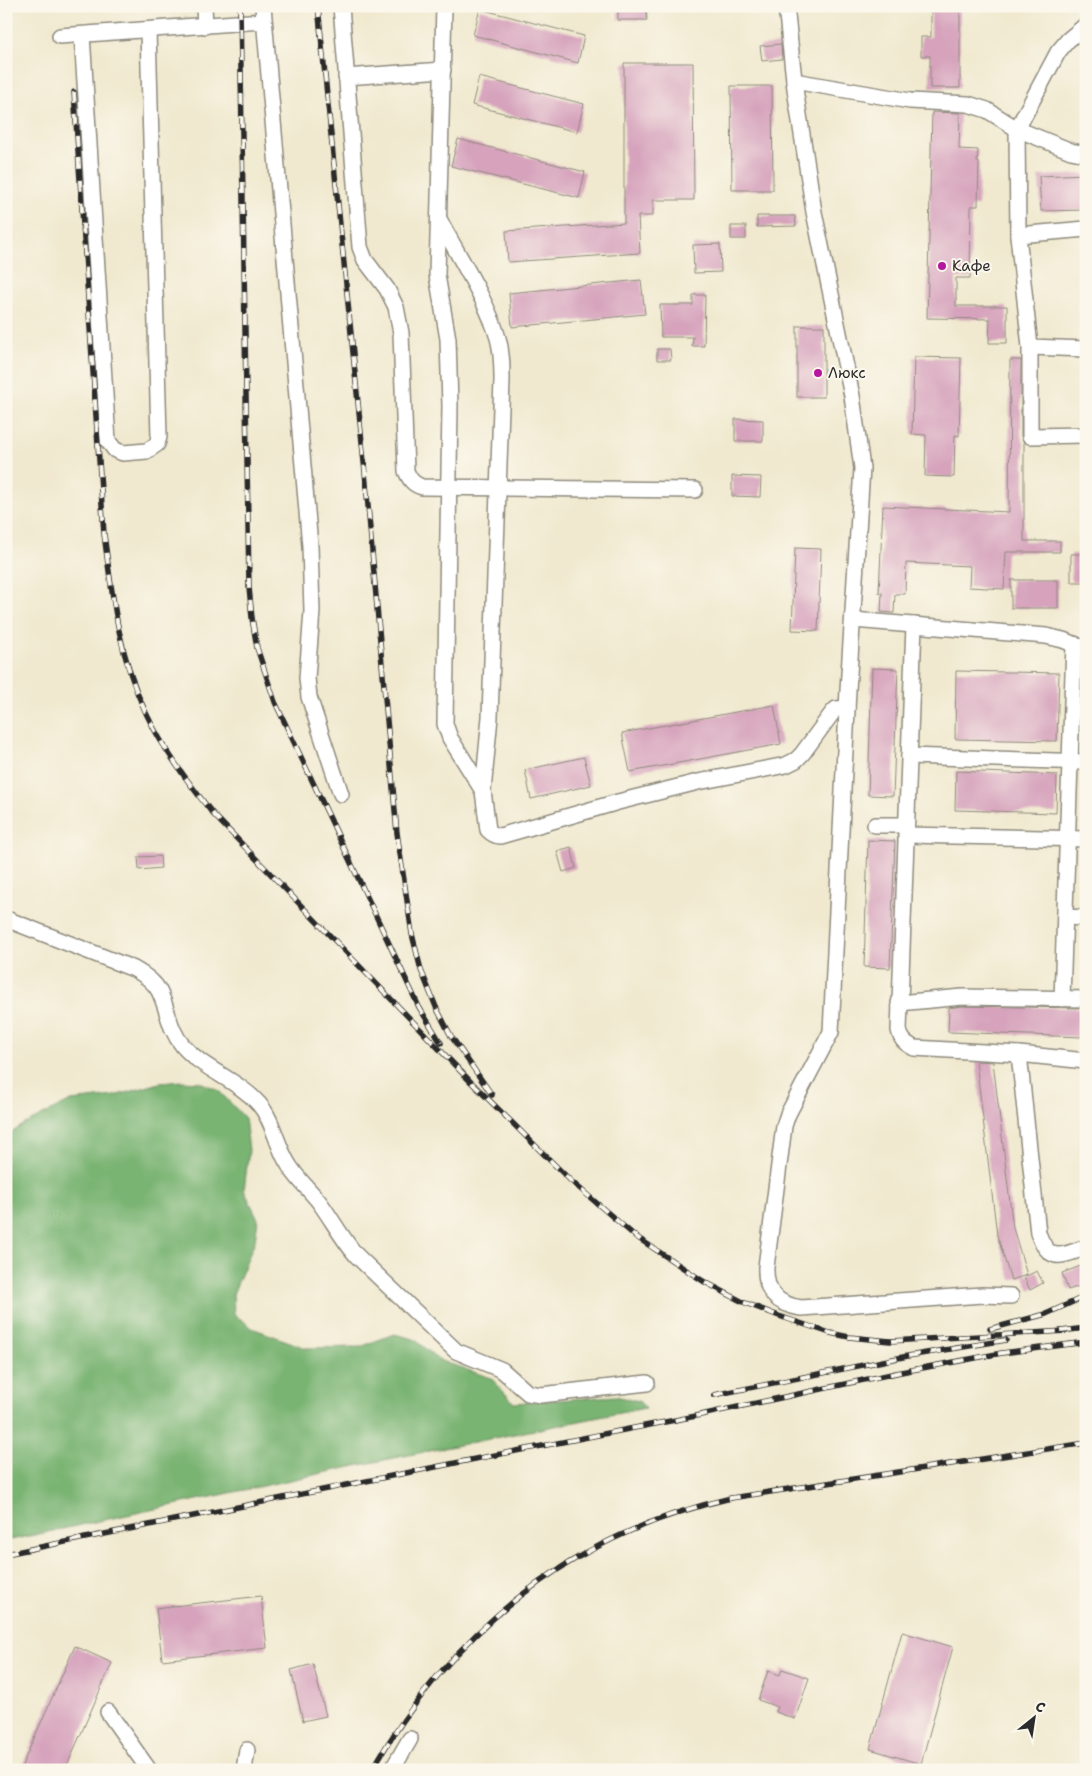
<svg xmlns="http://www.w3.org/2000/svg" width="1092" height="1776" font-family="'Shantell Sans',sans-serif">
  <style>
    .forest { fill: #79b472; stroke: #52704e }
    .building { fill: #d6a2bc }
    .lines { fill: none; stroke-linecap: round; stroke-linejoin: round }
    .minor-casing { stroke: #8e8a7d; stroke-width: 18 }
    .minor { stroke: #fff; stroke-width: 15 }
    .rail-casing { stroke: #2b2b2b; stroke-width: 5.5 }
    .rail { stroke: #fbf7ec; stroke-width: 4; stroke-dasharray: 11; stroke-linecap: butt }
    .poi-dot { fill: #b5179e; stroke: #fbf7ec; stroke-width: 2 }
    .labels { text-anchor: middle; stroke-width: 4; stroke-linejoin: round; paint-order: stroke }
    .poi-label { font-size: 15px; fill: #2b2b2b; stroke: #fbf7ec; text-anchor: start }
  </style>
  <rect width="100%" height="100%" fill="#fbf7ec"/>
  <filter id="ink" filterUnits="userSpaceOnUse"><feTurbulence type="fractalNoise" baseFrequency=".02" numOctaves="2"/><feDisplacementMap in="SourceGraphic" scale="10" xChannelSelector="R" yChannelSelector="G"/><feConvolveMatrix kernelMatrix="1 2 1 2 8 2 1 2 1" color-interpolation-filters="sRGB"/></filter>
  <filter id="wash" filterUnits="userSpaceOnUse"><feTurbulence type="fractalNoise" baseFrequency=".0096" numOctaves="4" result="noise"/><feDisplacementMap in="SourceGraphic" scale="20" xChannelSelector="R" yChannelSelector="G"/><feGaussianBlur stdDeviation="1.12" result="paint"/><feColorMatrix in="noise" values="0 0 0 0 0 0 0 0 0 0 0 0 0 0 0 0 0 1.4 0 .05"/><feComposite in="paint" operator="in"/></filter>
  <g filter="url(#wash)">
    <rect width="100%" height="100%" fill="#f0e9cf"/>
    <polygon class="forest" points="181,1081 200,1082 218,1090 245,1118 249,1150 244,1190 258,1219 255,1241 233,1294 234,1314 252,1328 306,1348 360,1347 394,1334 414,1339 439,1360 491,1378 514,1403 615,1396 639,1401 645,1408 384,1460 6,1541 6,1136 25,1124 71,1101 114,1096 160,1083"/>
    <g id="blocks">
      <g class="building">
        <polygon points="618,6 646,6 647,20 618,20"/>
        <polygon points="931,6 960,6 960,88 930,88 930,56 921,56 921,37 931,37"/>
        <polygon points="480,9 584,36 578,63 473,35"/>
        <polygon points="781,44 782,59 762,61 760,46"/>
        <polygon points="624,63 693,63 694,200 653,200 653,216 638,216 640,253 508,262 506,231 624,223"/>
        <polygon points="479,77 584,104 577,132 472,105"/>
        <polygon points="731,86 772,86 773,190 732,190"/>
        <polygon points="932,112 960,113 959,149 978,150 977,162 979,162 978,206 971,206 970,278 956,278 956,306 1007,306 1007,343 989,343 990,319 927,318"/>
        <polygon points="458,139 585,172 579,198 451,166"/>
        <polygon points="1086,174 1086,210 1041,211 1039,176"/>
        <polygon points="757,216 795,216 796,226 757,227"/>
        <rect x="731" y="226" width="15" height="13"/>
        <polygon points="720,244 721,272 694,273 693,245"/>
        <polygon points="641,280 645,314 512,327 509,293"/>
        <polygon points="693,295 705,295 704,346 692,346 693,337 661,337 660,305 693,305"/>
        <rect x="797" y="326" width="27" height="71"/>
        <polygon points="657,349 670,349 671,360 657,360"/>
        <polygon points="914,357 961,358 959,436 955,435 954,477 925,476 926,435 912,434"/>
        <polygon points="1010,360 1021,360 1021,436 1024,443 1024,541 1060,541 1060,552 1006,552 1004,589 969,587 970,566 906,563 905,594 895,594 894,613 881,612 882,593 879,593 883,506 1009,512"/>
        <polygon points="735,419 763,420 763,441 735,441"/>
        <polygon points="732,476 761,477 760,497 732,496"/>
        <polygon points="795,548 821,549 818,631 792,630"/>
        <rect x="1071" y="554" width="15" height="28"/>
        <rect x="1011" y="580" width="47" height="28"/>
        <polygon points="872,668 898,669 893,796 868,795"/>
        <polygon points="956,671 1059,673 1057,741 955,739"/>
        <polygon points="774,705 781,744 630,772 622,733"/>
        <polygon points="584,757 591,785 531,799 525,770"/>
        <polygon points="956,771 1057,775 1056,813 955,810"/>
        <polygon points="868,840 895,841 890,968 864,967"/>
        <polygon points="571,847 576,868 563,872 557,851"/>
        <polygon points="160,856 161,868 139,870 138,857"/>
        <polygon points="962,1006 1084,1008 1082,1037 948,1032 949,1008"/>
        <polygon points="976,1061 993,1062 1013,1228 1027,1275 1011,1280 997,1235"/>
        <polygon points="1086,1264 1086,1284 1068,1290 1062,1273"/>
        <polygon points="1037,1271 1043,1283 1030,1290 1024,1277"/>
        <polygon points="261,1596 267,1648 162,1660 156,1608"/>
        <polygon points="902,1632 953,1647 921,1764 870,1749"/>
        <polygon points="75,1646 112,1663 65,1770 20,1770"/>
        <polygon points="313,1664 326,1716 303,1721 291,1670"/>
        <polygon points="782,1669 809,1678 795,1719 776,1712 778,1707 758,1700 768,1671 780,1675"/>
      </g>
    </g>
  </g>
  <g filter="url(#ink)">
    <use href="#blocks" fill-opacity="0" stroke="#8e8a7d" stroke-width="1"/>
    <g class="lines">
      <g class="minor-casing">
        <g id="minor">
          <polyline points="204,6 205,26"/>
          <polyline points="263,6 310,546 312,611 307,678 309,697 341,794"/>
          <path d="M341,6L360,247L365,260L387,289L396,307L401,333L406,471C410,480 413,484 422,487L695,490"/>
          <path d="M444,6L437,275L448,339L450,406L445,724L450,738L483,791L488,830C492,834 495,836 500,836L618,802L698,782L786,765L796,760L802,754L833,712L836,709L847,708"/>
          <path d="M786,6L795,89L814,212L852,396L862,468L848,690L831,1032L788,1114L784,1126L766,1267C765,1292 776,1304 801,1308L982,1295L1011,1296"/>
          <polyline points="1086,25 1068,40 1058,52 1017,129 1018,235 1030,347 1086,349"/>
          <polyline points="82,35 108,441 115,450 123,453 147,451 157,444 159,437 148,30"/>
          <polyline points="60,36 263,21"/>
          <polyline points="346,77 443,70"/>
          <polyline points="794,81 910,101 968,104 987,110 1017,129 1071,151 1086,154"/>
          <path d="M439,219C458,256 486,298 498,338C502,352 502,366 502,380L490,717L483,791"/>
          <polyline points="1018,235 1086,229"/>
          <polyline points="1030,347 1030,436 1086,435"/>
          <polyline points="853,620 1046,636 1063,640 1086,649"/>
          <path d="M914,625L899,1030C901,1040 905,1043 914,1048L1019,1054L1086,1061"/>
          <polyline points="909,756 1086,762"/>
          <polyline points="875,825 906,825"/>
          <polyline points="906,835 1086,839"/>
          <polyline points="1065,917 1086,918"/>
          <path d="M6,919L134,969C143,974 154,981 159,991C169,1011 168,1028 183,1046C204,1070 238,1080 259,1104C273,1120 276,1143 287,1162C296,1178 309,1189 320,1203C333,1221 343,1240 357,1256L456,1351L502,1370L528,1393L541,1395L647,1383"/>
          <polyline points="1062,999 1074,644"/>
          <polyline points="899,1003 962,997 1086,999"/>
          <path d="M1019,1054L1038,1233C1049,1263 1060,1257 1086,1247"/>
          <polyline points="108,1712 149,1770"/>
          <polyline points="244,1770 247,1750"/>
          <polyline points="392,1770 410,1739"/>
        </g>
      </g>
      <use href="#minor" class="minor"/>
      <g class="rail-casing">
        <g id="rail">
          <polyline points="240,6 249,587 252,618 257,648 275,702 419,1007 441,1043"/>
          <polyline points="318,6 365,472 397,833 412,934 421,970 436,1007 451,1036 492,1095"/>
          <path d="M74,92L104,534C112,595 119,657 146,713C163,749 188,782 213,814L470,1081L571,1181L635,1236L703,1281L743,1302L779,1316L830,1333L849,1337L890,1341L1066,1331"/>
          <polyline points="990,1329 1046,1314 1086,1296"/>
          <polyline points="1061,1331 1086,1328"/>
          <polyline points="714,1395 908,1356 1006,1340"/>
          <polyline points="6,1554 480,1458 696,1416 901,1372 1002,1353 1086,1342"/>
          <path d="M372,1770C453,1629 572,1534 731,1498L1086,1443"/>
        </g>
      </g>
      <use href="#rail" class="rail"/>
    </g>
  </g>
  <g class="poi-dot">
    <circle cx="942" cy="266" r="5"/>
    <circle cx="818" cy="373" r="5"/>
  </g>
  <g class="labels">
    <g class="poi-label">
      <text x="952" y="271">Кафе</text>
      <text x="828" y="378">Люкс</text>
    </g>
  </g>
  <rect width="1092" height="1776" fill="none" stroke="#fbf7ec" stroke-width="25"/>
  <g transform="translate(1034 1718) rotate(30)" stroke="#fbf7ec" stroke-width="4" paint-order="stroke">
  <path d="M0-4L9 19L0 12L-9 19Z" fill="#2b2b2b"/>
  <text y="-8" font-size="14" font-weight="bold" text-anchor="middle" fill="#2b2b2b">С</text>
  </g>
</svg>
